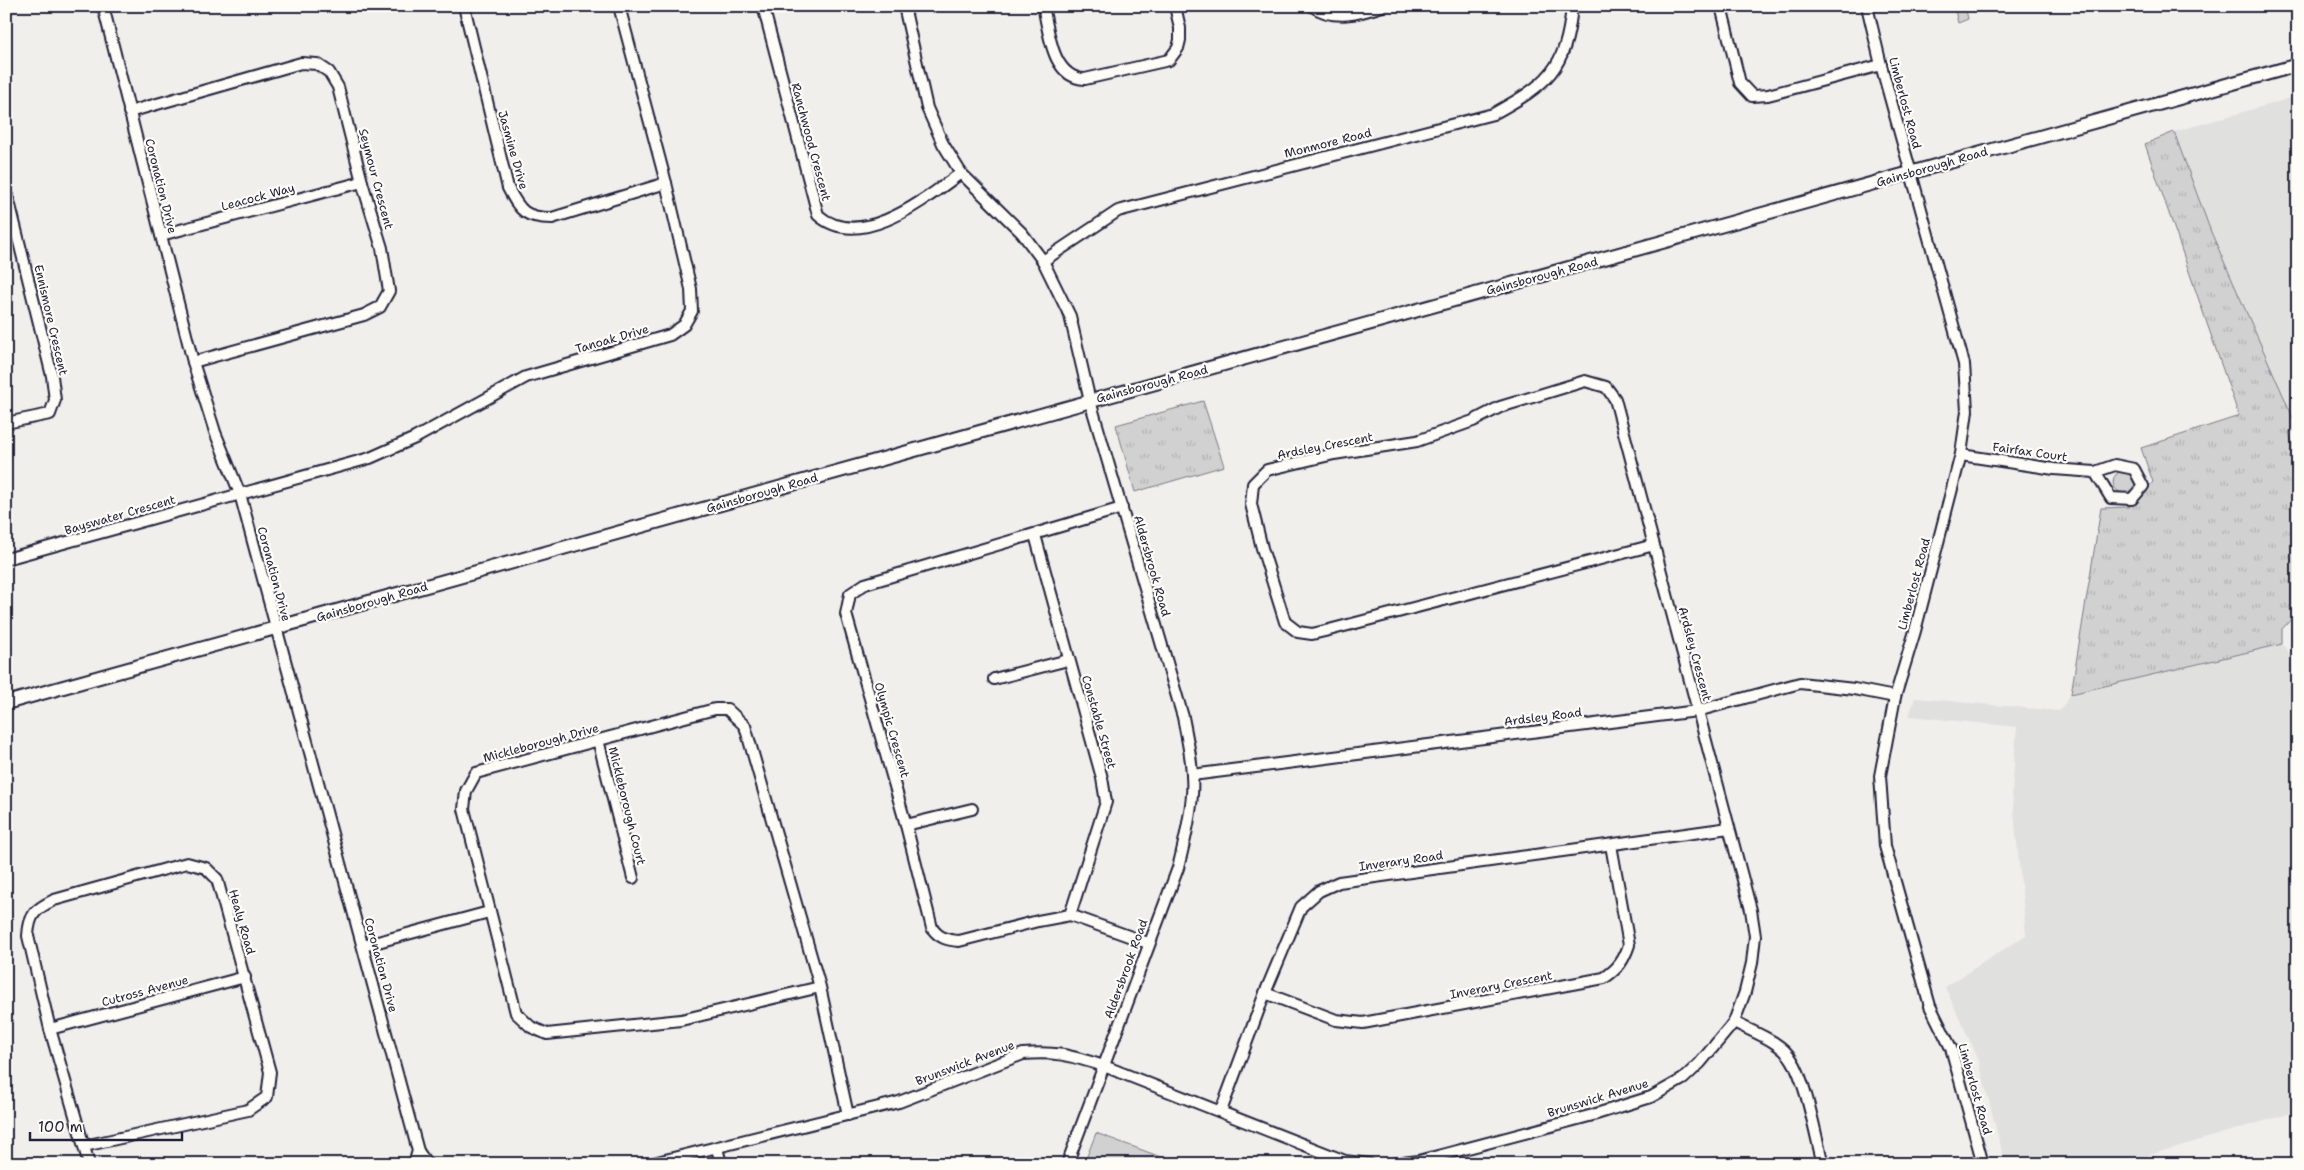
<svg xmlns="http://www.w3.org/2000/svg" width="2304" height="1170" font-family="'Shantell Sans',sans-serif">
  <style>
    .built { fill: #e0e0df }
    .grass { fill: url(#grass-tufts); stroke: #7a7a86 }
    .park { fill: #d2d1d1; stroke: #7a7a86 }
    .lines { fill: none; stroke-linecap: round; stroke-linejoin: round }
    .minor-casing { stroke: #22223b; stroke-width: 14 }
    .major-casing { stroke: #22223b; stroke-width: 16 }
    .minor { stroke: #fdfcf7; stroke-width: 10 }
    .major { stroke: #fdfcf7; stroke-width: 12 }
    .labels { text-anchor: middle; stroke-width: 4.5; stroke-linejoin: round; paint-order: stroke }
    .street-label { font-size: 12px; fill: #22223b; stroke: #fdfcf7 }
  </style>
  <defs>
    <pattern id="grass-tufts" width="24" height="20" patternUnits="userSpaceOnUse" patternTransform="scale(1.25)"><rect width="24" height="20" fill="#d2d1d1"/><path d="M3 7l-1-3M5 7V3M7 7l1-3M15 17l-1-3M17 17v-4M19 17l1-3" fill="none" stroke="#b4b3b4"/></pattern>
  </defs>
  <rect width="100%" height="100%" fill="#f0efec"/>
  <filter id="ink" filterUnits="userSpaceOnUse"><feTurbulence type="fractalNoise" baseFrequency=".02" numOctaves="2"/><feDisplacementMap in="SourceGraphic" scale="10" xChannelSelector="R" yChannelSelector="G"/><feConvolveMatrix kernelMatrix="1 2 1 2 8 2 1 2 1" color-interpolation-filters="sRGB"/></filter>
  <g filter="url(#ink)">
    <g class="built">
      <polygon points="2298,96 2298,429 2211,232 2174,132"/>
      <polygon points="2282,644 2298,662 2298,1111 2119,1164 2005,1164 1978,1058 1945,987 2026,935 2012,792 2017,727 1909,716 1915,698 2060,711 2071,694"/>
    </g>
    <g class="grass">
      <polygon points="2174,132 2211,232 2298,429 2289,432 2298,467 2298,612 2282,629 2282,644 2071,694 2101,508 2129,507 2153,482 2141,448 2239,416 2145,144"/>
      <polygon points="1203,401 1224,466 1135,492 1116,425"/>
      <circle cx="2124" cy="482" r="11"/>
    </g>
    <g class="park">
      <polygon points="1954,6 1965,6 1968,19 1958,23"/>
      <polygon points="1096,1133 1180,1164 1084,1164"/>
    </g>
    <g class="lines">
      <g class="minor-casing">
        <g id="minor">
          <polyline points="103,6 193,362 215,432 240,494 418,1151 427,1164"/>
          <path d="M464,6L508,188C520,211 525,218 552,218L666,183"/>
          <path d="M763,6L818,215C860,252 925,199 961,173"/>
          <path d="M904,6L927,108L943,144L961,173L1022,233L1043,261L1070,316L1090,401L1183,717C1188,743 1194,769 1192,795C1190,820 1184,844 1178,868L1067,1164"/>
          <path d="M1043,6C1049,32 1052,78 1085,79L1169,60L1178,48L1180,40V28L1175,6"/>
          <path d="M1312,6C1334,21 1358,14 1382,6"/>
          <polyline points="1721,6 1740,83 1752,96 1768,95 1881,65"/>
          <polyline points="1867,6 1881,65 1964,364 1967,411 1961,454 1915,631 1895,697 1880,776 1885,846 1930,1006 1951,1048 1983,1164"/>
          <polyline points="129,112 301,63 317,64 329,72 338,87 362,182 382,248 389,291 380,307 364,315 193,362"/>
          <polyline points="6,189 52,376 55,400 50,414 6,423"/>
          <polyline points="161,235 362,182"/>
          <path d="M1043,261L1118,211L1493,114C1547,84 1566,71 1572,6"/>
          <polyline points="1961,455 2054,469 2095,472 2111,498 2132,499 2143,486 2134,469 2115,465 2095,472"/>
          <path d="M1122,508L865,584L850,594L846,614L906,825L932,928C939,938 947,940 959,941L1038,921L1070,915L1148,943"/>
          <polyline points="1035,535 1102,778 1106,802 1070,915"/>
          <polyline points="6,559 370,458 415,438 526,377 670,335 684,325 692,311 691,289 666,183 619,6"/>
          <polyline points="994,679 1068,660"/>
          <polyline points="598,740 633,878"/>
          <polyline points="1192,775 1697,711 1800,683 1854,689 1895,697"/>
          <polyline points="906,825 972,809"/>
          <polyline points="363,946 489,912"/>
          <polyline points="820,987 745,726 727,709 715,709 476,773 466,791 464,809 516,1013 531,1027 547,1034 681,1020 820,987 848,1115"/>
          <path d="M1265,993L1336,1020L1363,1023L1604,978C1618,969 1624,960 1629,945L1611,845"/>
          <path d="M1734,1022C1752,1032 1781,1041 1792,1060C1806,1081 1816,1138 1823,1164"/>
          <polyline points="50,1029 245,977"/>
          <polyline points="1221,1111 1265,993 1301,907 1319,891 1339,882 1729,828"/>
          <path d="M84,1146L248,1110L267,1097L270,1072L217,879L206,868L187,863L54,900C35,909 29,915 28,936L50,1029L89,1164"/>
          <polyline points="717,1148 721,1164"/>
          <polyline points="414,1164 418,1151"/>
          <path d="M649,1164L899,1102L1023,1054C1058,1051 1071,1056 1104,1066L1345,1161L1369,1164"/>
          <path d="M1392,1164L1419,1161L1593,1115L1651,1097L1683,1079L1700,1063L1734,1022L1745,992L1752,963L1755,936L1751,910C1706,740 1660,569 1615,399L1606,387L1585,381L1500,407L1473,421L1417,441L1334,454L1267,470L1253,484L1251,504L1262,548L1285,622L1298,632L1312,634L1329,630L1654,545"/>
        </g>
      </g>
      <g class="major-casing">
        <polyline id="major" points="6,703 2298,65"/>
      </g>
      <use href="#minor" class="minor"/>
      <use href="#major" class="major"/>
    </g>
  </g>
  <g class="labels">
    <g class="street-label">
      <text transform="translate(1905 103) rotate(75)" y="4">Limberlost Road</text>
      <text transform="translate(811 142) rotate(75)" y="4">Ranchwood Crescent</text>
      <text transform="translate(1328 143) rotate(-14)" y="4">Monmore Road</text>
      <text transform="translate(513 150) rotate(74)" y="4">Jasmine Drive</text>
      <text transform="translate(1932 167) rotate(-16)" y="4">Gainsborough Road</text>
      <text transform="translate(376 179) rotate(75)" y="4">Seymour Crescent</text>
      <text transform="translate(161 186) rotate(76)" y="4">Coronation Drive</text>
      <text transform="translate(258 197) rotate(-15)" y="4">Leacock Way</text>
      <text transform="translate(1542 276) rotate(-15)" y="4">Gainsborough Road</text>
      <text transform="translate(51 320) rotate(77)" y="4">Ennismore Crescent</text>
      <text transform="translate(612 339) rotate(-16)" y="4">Tanoak Drive</text>
      <text transform="translate(1152 384) rotate(-15)" y="4">Gainsborough Road</text>
      <text transform="translate(1325 446) rotate(-11)" y="4">Ardsley Crescent</text>
      <text transform="translate(2030 452) rotate(8)" y="4">Fairfax Court</text>
      <text transform="translate(762 493) rotate(-16)" y="4">Gainsborough Road</text>
      <text transform="translate(120 515) rotate(-16)" y="4">Bayswater Crescent</text>
      <text transform="translate(1152 566) rotate(74)" y="4">Aldersbrook Road</text>
      <text transform="translate(274 574) rotate(75)" y="4">Coronation Drive</text>
      <text transform="translate(1914 584) rotate(-75)" y="4">Limberlost Road</text>
      <text transform="translate(372 602) rotate(-16)" y="4">Gainsborough Road</text>
      <text transform="translate(1695 654) rotate(75)" y="4">Ardsley Crescent</text>
      <text transform="translate(1543 717) rotate(-7)" y="4">Ardsley Road</text>
      <text transform="translate(1099 722) rotate(74)" y="4">Constable Street</text>
      <text transform="translate(892 730) rotate(74)" y="4">Olympic Crescent</text>
      <text transform="translate(541 743) rotate(-15)" y="4">Mickleborough Drive</text>
      <text transform="translate(627 806) rotate(76)" y="4">Mickleborough Court</text>
      <text transform="translate(1401 861) rotate(-8)" y="4">Inverary Road</text>
      <text transform="translate(242 922) rotate(74)" y="4">Healy Road</text>
      <text transform="translate(381 965) rotate(75)" y="4">Coronation Drive</text>
      <text transform="translate(1126 969) rotate(-70)" y="4">Aldersbrook Road</text>
      <text transform="translate(1501 985) rotate(-11)" y="4">Inverary Crescent</text>
      <text transform="translate(145 991) rotate(-15)" y="4">Cutross Avenue</text>
      <text transform="translate(965 1063) rotate(-21)" y="4">Brunswick Avenue</text>
      <text transform="translate(1975 1089) rotate(74)" y="4">Limberlost Road</text>
      <text transform="translate(1598 1098) rotate(-17)" y="4">Brunswick Avenue</text>
    </g>
  </g>
  <rect width="2304" height="1170" fill="none" stroke="#fdfcf7" stroke-width="25"/>
  <rect x="12" y="12" width="2279" height="1145" fill="none" stroke="#22223b" stroke-width="2" filter="url(#ink)"/>
  <path d="M30 1132v8h152v-8" fill="none" stroke="#22223b" stroke-width="2.5"/>
  <text x="38" y="1132" font-size="15" fill="#22223b" stroke="#fdfcf7" stroke-width="4" paint-order="stroke">100 m</text>
</svg>
